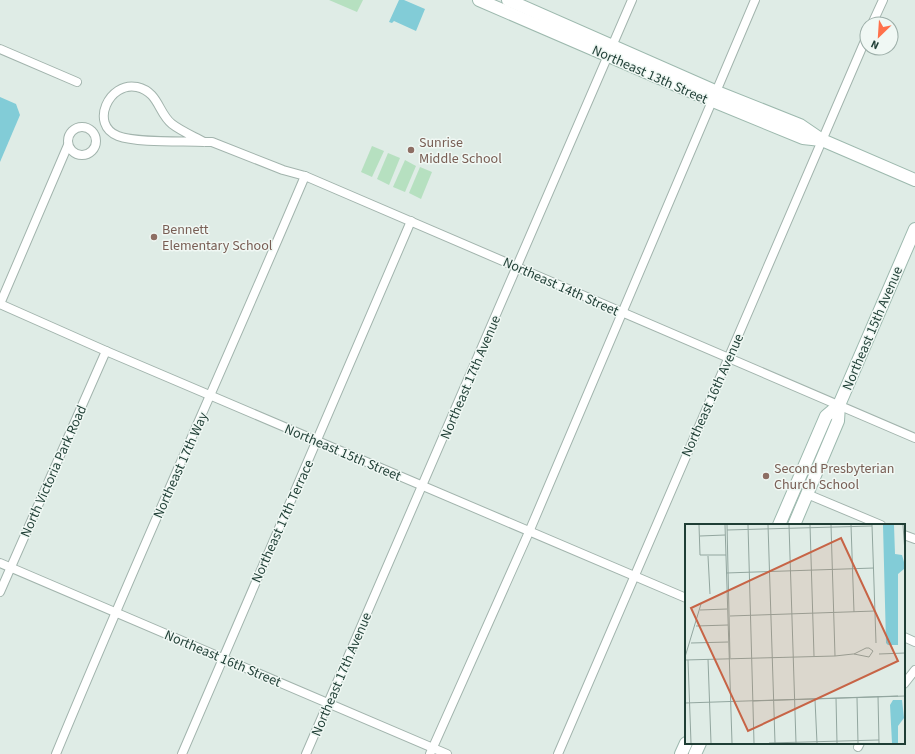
<svg xmlns="http://www.w3.org/2000/svg" width="915" height="754" font-family="'Source Sans 3',sans-serif">
  <style>
    .green { fill: #b6e0c0 }
    .water { fill: #82ccd7 }
    .lines { fill: none; stroke-linecap: round; stroke-linejoin: round }
    .street-casing { stroke: #a2b4ad; stroke-width: 10 }
    .secondary-casing { stroke: #9db9ae; stroke-width: 14 }
    .street { stroke: #fff; stroke-width: 8 }
    .secondary { stroke: #fff; stroke-width: 12 }
    .education-dot { fill: #8d6e63; stroke: #f0f8f4; stroke-width: 1.5 }
    .labels { text-anchor: middle; stroke-width: 3; stroke-linejoin: round; paint-order: stroke }
    .street-label { font-size: 14px; fill: #1f3e35; stroke: #f0f8f4 }
    .education-label { font-size: 14px; fill: #785e54; stroke: #f0f8f4; text-anchor: start }
    .inset-road { fill: none; stroke: #92a69f; stroke-width: 1 }
    .view { fill: #c76446; fill-opacity: 0.15; stroke: #c76446; stroke-width: 2 }
    .inset-edge { fill: none; stroke: #1f3e35; stroke-width: 2 }
  </style>
  <rect width="100%" height="100%" fill="#dfece6"/>
  <g class="green">
    <polygon points="329,0 363,0 357,12"/>
    <polygon points="372,146 384,151 372,177 361,172"/>
    <polygon points="388,153 400,158 389,185 377,179"/>
    <polygon points="405,160 416,166 405,192 393,187"/>
    <polygon points="420,167 432,172 421,199 409,193"/>
  </g>
  <g class="water">
    <polygon points="399,0 404,0 425,9 416,31 394,21 392,23 389,22"/>
    <polygon points="0,97 16,104 20,115 0,162"/>
  </g>
  <g class="lines">
    <g class="street-casing">
      <g id="street">
        <polyline points="872,24 883,0"/>
        <polyline points="0,49 77,82"/>
        <circle cx="82" cy="141" r="14"/>
        <path d="M204,142C193,136 181,131 172,124C158,113 159,92 137,87C109,81 89,125 118,136C137,143 182,141 204,142H212L283,170L305,176L915,438"/>
        <polyline points="0,304 106,351 686,598"/>
        <polyline points="0,304 68,145"/>
        <polyline points="807,494 881,525"/>
        <polyline points="904,535 915,539"/>
        <polyline points="0,563 447,754"/>
        <polyline points="0,592 106,351"/>
        <polyline points="904,637 915,642"/>
        <polyline points="904,684 915,670"/>
        <polyline points="858,747 860,743"/>
        <path d="M56,754C136,560 223,369 305,176"/>
        <polyline points="182,754 411,221"/>
        <polyline points="306,754 632,0"/>
        <polyline points="430,754 529,532 755,0"/>
        <polyline points="558,754 867,36"/>
      </g>
    </g>
    <g class="secondary-casing">
      <g id="secondary">
        <polyline points="479,0 713,101 803,138 821,140"/>
        <polyline points="508,0 717,92 800,125 822,140 915,180"/>
        <polyline points="779,525 826,416 839,405"/>
        <polyline points="794,525 838,421 839,405 915,229"/>
        <polyline points="681,754 686,743"/>
        <polyline points="695,754 700,743"/>
      </g>
    </g>
    <use href="#street" class="street"/>
    <use href="#secondary" class="secondary"/>
  </g>
  <g class="education-dot">
    <circle cx="411" cy="150" r="4"/>
    <circle cx="154" cy="237" r="4"/>
    <circle cx="766" cy="476" r="4"/>
  </g>
  <g class="labels">
    <g class="street-label">
      <text transform="translate(650 74) rotate(24)" y="5">Northeast 13th Street</text>
      <text transform="translate(561 286) rotate(24)" y="5">Northeast 14th Street</text>
      <text transform="translate(872 328) rotate(-67)" y="5">Northeast 15th Avenue</text>
      <text transform="translate(470 377) rotate(-67)" y="5">Northeast 17th Avenue</text>
      <text transform="translate(712 395) rotate(-66)" y="5">Northeast 16th Avenue</text>
      <text transform="translate(343 452) rotate(23)" y="5">Northeast 15th Street</text>
      <text transform="translate(180 465) rotate(-66)" y="5">Northeast 17th Way</text>
      <text transform="translate(53 471) rotate(-66)" y="5">North Victoria Park Road</text>
      <text transform="translate(282 521) rotate(-66)" y="5">Northeast 17th Terrace</text>
      <text transform="translate(223 658) rotate(23)" y="5">Northeast 16th Street</text>
      <text transform="translate(341 674) rotate(-67)" y="5">Northeast 17th Avenue</text>
    </g>
    <g class="education-label">
      <text x="419" y="147">Sunrise<tspan x="419" dy="16">Middle School</tspan></text>
      <text x="162" y="234">Bennett<tspan x="162" dy="16">Elementary School</tspan></text>
      <text x="774" y="473">Second Presbyterian<tspan x="774" dy="16">Church School</tspan></text>
    </g>
  </g>
  <g transform="translate(685 524)">
    <rect width="220" height="220" fill="#dfece6"/>
    <path d="M198,1H209L210,30L217,31L219,38V45L213,50V121H203L201,119ZM217,176L219,194L213,202V219H207L205,181L208,176Z" fill="#82ccd7"/>
    <path class="inset-road" d="M14,1L15,31H41M40,1L47,219M42,1L45,134M63,1L69,219M83,1L90,219M104,1L111,219M125,1L129,132M146,1L150,132M166,1L169,88M187,1L191,119M218,1L220,28M42,6L187,2M15,12L40,11M23,32L25,70M41,49L189,44M15,86L42,85M45,92L190,87M11,102L43,101M6,119L43,118M194,130L220,129M0,133L16,80M23,135L26,219M0,136L150,132L168,130H169L181,124H184L188,127L184,133L169,130M3,136L6,219M193,172L194,219M151,174L152,219M172,174L173,219M130,176L132,219M68,177L220,172M0,179L213,172M84,219L194,216"/>
    <path class="view" d="M156,14L213,137L63,207L6,84Z"/>
    <rect width="220" height="220" class="inset-edge"/>
  </g>
  <g transform="translate(879 36) rotate(205)"><circle r="19" fill="#f0f8f4" stroke="#9caea8"/>
  <path d="M0-3L7 15L0 10L-7 15Z" fill="#ff714b"/>
  <text y="-6" font-size="11" font-weight="bold" text-anchor="middle" fill="#1f3e35">N</text>
  </g>
</svg>
